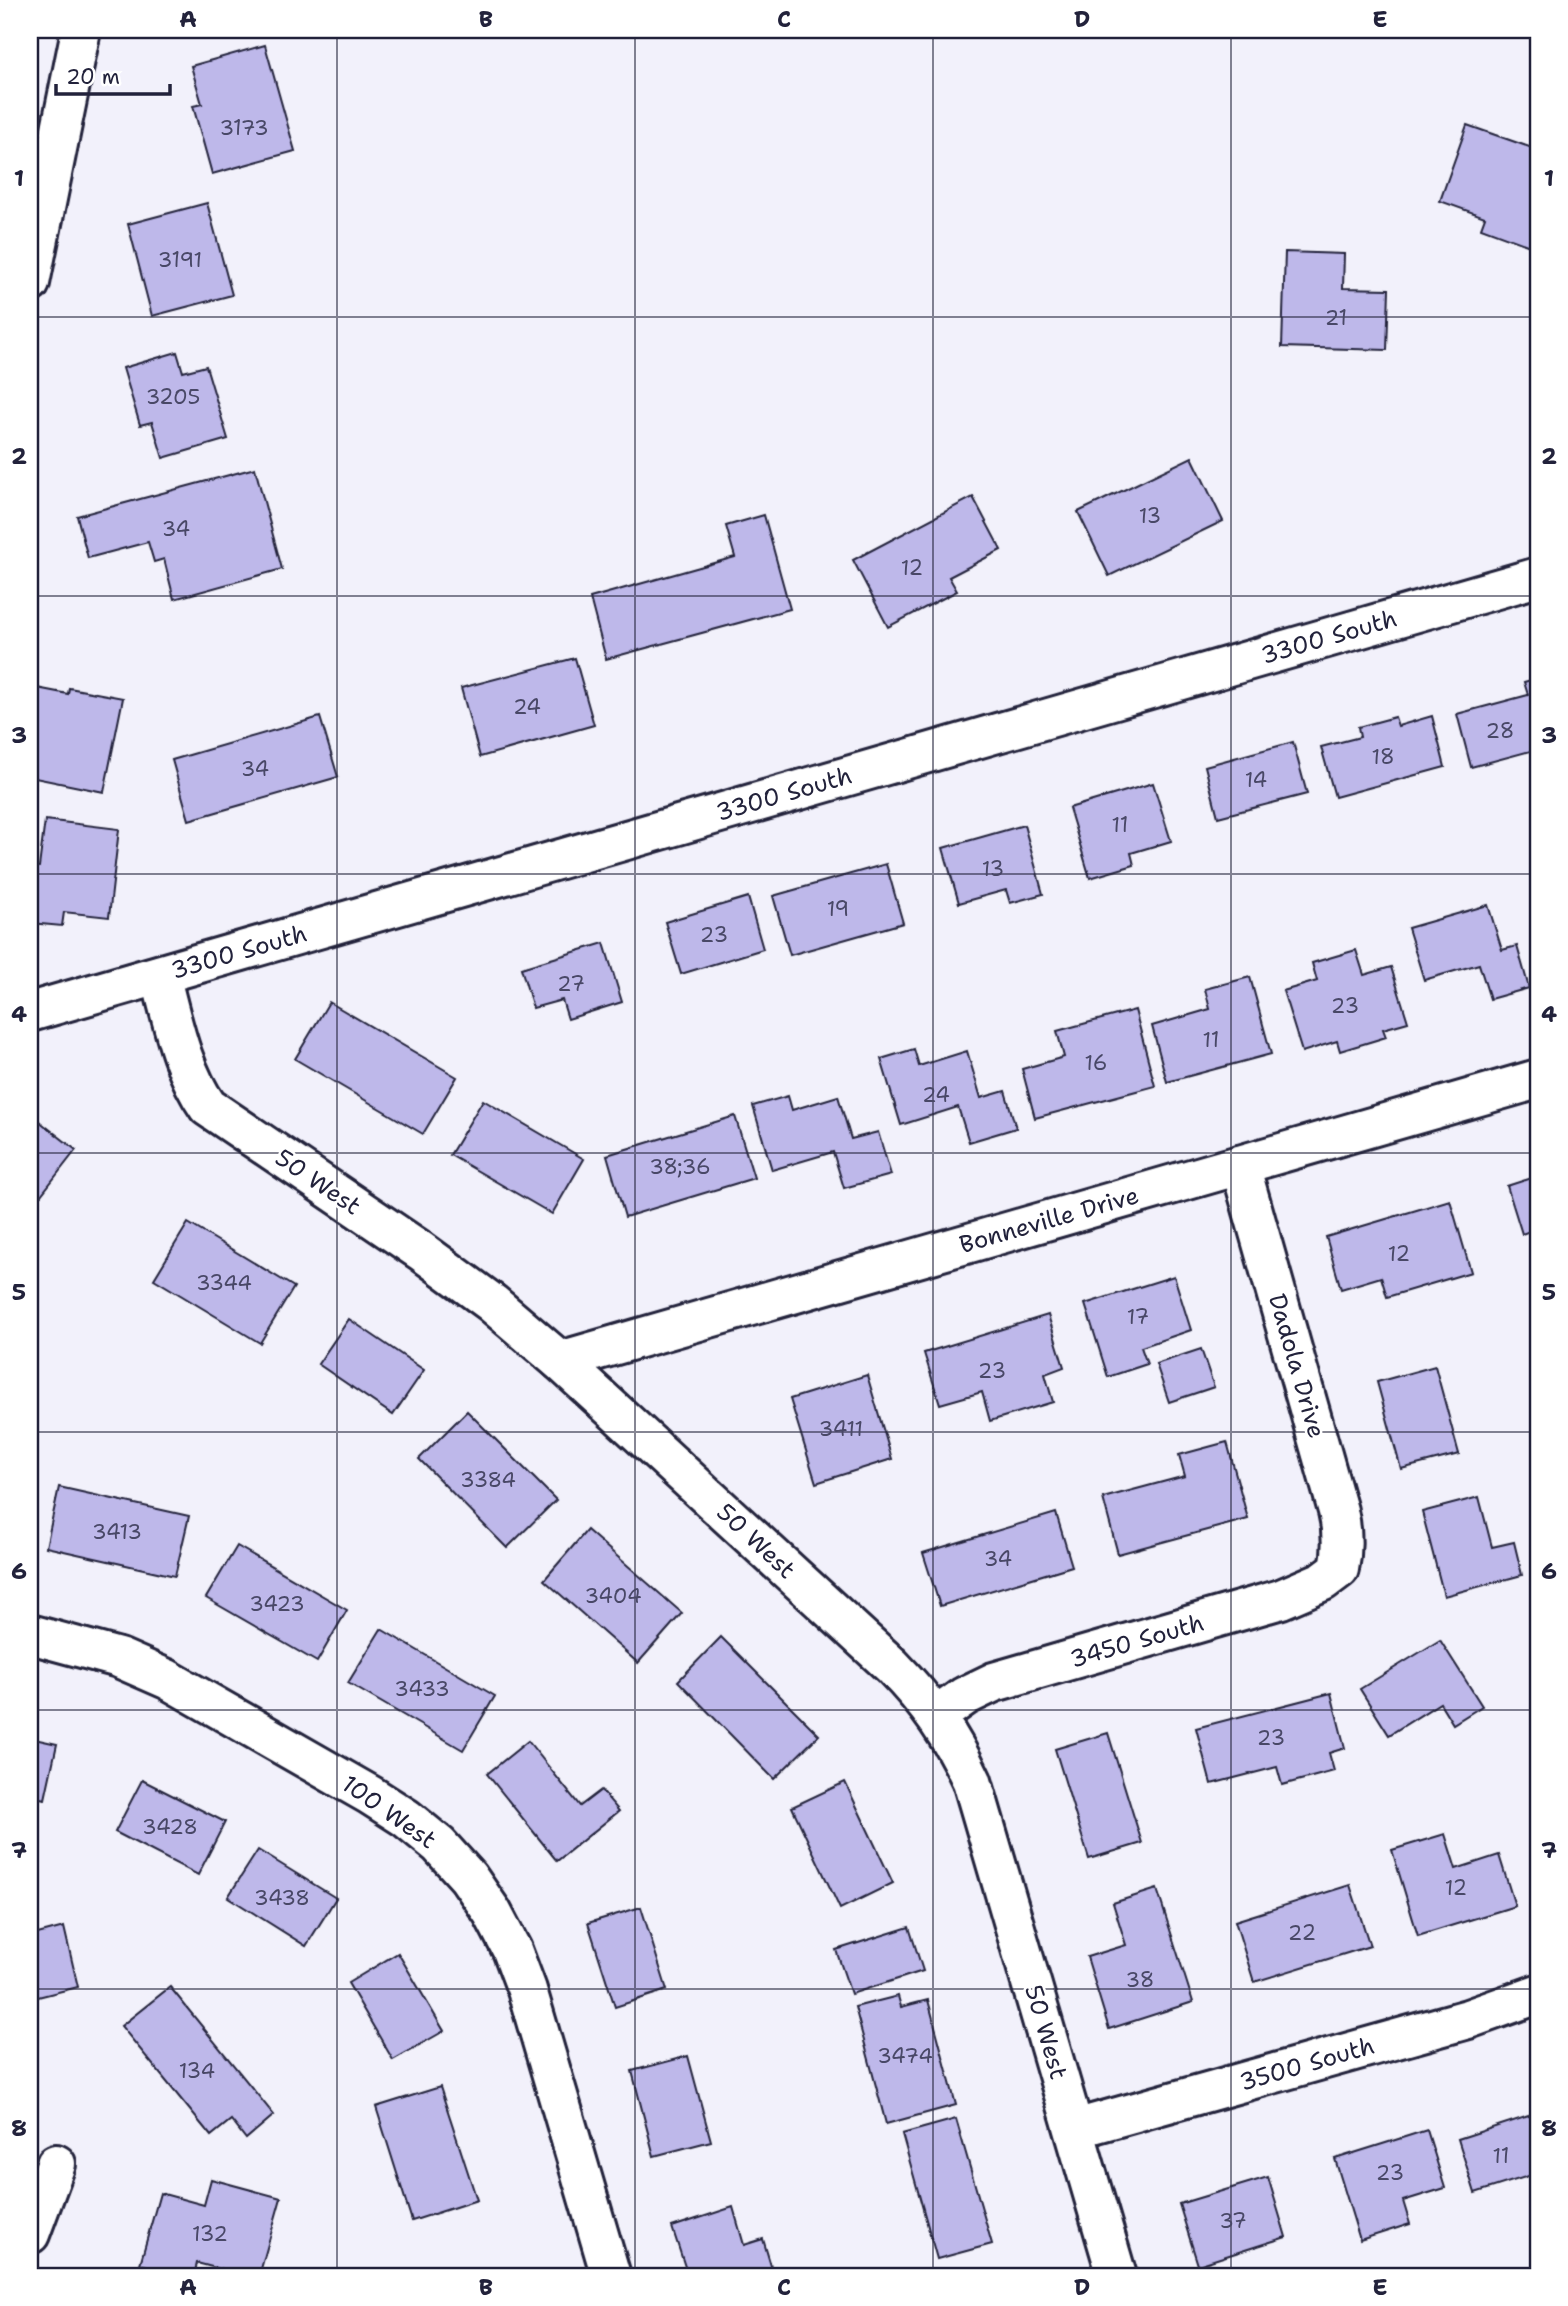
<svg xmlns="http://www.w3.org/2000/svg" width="1568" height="2306" font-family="'Shantell Sans',sans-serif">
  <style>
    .building { fill: #beb8ea; stroke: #22223b; stroke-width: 2 }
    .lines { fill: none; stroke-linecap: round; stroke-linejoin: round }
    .minor-casing { stroke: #22223b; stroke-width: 44 }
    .minor { stroke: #fff; stroke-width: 38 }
    .grid { fill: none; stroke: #22223b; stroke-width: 2; stroke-opacity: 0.55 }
    .labels { text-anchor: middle; stroke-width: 5; stroke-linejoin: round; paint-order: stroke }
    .number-label { font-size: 21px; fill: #494867 }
    .street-label { font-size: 24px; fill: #22223b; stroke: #fff }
    .neatline { fill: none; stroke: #22223b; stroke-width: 2.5 }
    .grid-label { font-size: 23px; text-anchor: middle; font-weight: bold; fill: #22223b }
  </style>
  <rect width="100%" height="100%" fill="#f2f1fb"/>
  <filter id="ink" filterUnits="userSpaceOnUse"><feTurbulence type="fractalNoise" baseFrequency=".0143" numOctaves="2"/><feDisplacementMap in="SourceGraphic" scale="14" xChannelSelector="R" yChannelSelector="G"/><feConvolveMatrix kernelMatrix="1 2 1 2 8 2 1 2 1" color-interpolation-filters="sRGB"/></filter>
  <g filter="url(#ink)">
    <g class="building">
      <polygon points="265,45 295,151 212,174 193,106 202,104 191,66"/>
      <polygon points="1467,125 1538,150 1538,249 1481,228 1485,217 1440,201"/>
      <polygon points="207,203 232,295 152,316 128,224"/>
      <polygon points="1285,252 1344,254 1343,288 1389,289 1387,350 1282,347"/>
      <polygon points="177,352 183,372 206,366 228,439 163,458 152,422 140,425 123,368"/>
      <polygon points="1192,457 1223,521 1109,576 1078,512"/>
      <polygon points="255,468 282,569 174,599 164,559 154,562 148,542 88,558 77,516"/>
      <polygon points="973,497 1001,550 949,577 957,591 888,627 853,560"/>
      <polygon points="764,515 790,609 606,659 590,598 735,557 726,526"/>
      <polygon points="575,658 594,725 480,757 461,688"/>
      <polygon points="1538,678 1538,749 1471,767 1457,714 1528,695 1524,682"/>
      <polygon points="37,688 68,694 69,688 123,698 104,792 30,777 30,727"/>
      <polygon points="1432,716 1445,767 1335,797 1321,747 1360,737 1358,727 1395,717 1398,726"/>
      <polygon points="320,717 338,777 189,820 172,760"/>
      <polygon points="1293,742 1307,794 1218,817 1205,766"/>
      <polygon points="1153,783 1171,841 1131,853 1134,865 1090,878 1069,808"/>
      <polygon points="45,820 119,829 109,917 64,912 62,926 30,923 30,866 39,867"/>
      <polygon points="1024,825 1043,894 1010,903 1006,890 959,903 943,848"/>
      <polygon points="886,864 903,923 790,955 773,896"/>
      <polygon points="748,897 763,949 681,974 665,922"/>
      <polygon points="1488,905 1502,950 1517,946 1529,988 1490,999 1479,964 1424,980 1408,928"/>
      <polygon points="604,943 622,1002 568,1019 562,1000 533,1008 521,968"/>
      <polygon points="1356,950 1364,975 1391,967 1408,1022 1383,1029 1386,1037 1340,1051 1337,1041 1302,1052 1283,991 1317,981 1312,963"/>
      <polygon points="1250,977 1271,1054 1167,1082 1152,1026 1210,1009 1205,989"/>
      <polygon points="329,1002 457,1077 423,1134 295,1059"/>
      <polygon points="1135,1010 1155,1086 1035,1118 1022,1069 1064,1057 1057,1031"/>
      <polygon points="914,1049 919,1066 967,1051 981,1098 1005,1091 1016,1128 969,1142 958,1107 901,1125 881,1059"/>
      <polygon points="788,1096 792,1110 838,1096 851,1139 878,1132 891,1175 844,1188 833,1152 772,1170 753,1106"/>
      <polygon points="483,1100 584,1159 552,1214 450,1155"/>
      <polygon points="30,1114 76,1150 30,1209"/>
      <polygon points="735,1116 754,1178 625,1217 607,1155"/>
      <polygon points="1538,1176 1538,1228 1522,1234 1507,1186"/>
      <polygon points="1450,1200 1471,1272 1387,1297 1381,1277 1341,1289 1326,1237"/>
      <polygon points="188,1223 294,1287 260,1343 154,1279"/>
      <polygon points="1174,1276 1191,1330 1141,1347 1147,1364 1108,1377 1085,1304"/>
      <polygon points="1048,1315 1064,1367 1045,1374 1053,1402 990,1421 982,1392 940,1404 924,1353"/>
      <polygon points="349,1319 424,1370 393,1415 318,1364"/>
      <polygon points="1201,1349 1214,1387 1169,1402 1156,1364"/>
      <polygon points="1435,1366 1459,1454 1401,1469 1377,1382"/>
      <polygon points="867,1375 892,1459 816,1483 790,1399"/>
      <polygon points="467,1411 556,1500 507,1548 419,1459"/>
      <polygon points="1227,1442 1248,1519 1118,1554 1103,1498 1185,1476 1179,1455"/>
      <polygon points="59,1487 189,1516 175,1576 46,1547"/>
      <polygon points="1479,1497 1492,1547 1514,1542 1522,1575 1444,1596 1422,1512"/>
      <polygon points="1056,1513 1072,1566 940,1606 923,1553"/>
      <polygon points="587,1530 682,1613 638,1663 544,1580"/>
      <polygon points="237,1546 347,1610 317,1662 206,1598"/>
      <polygon points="381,1629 495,1696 463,1750 348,1683"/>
      <polygon points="721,1637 819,1735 774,1779 678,1681"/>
      <polygon points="1440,1640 1482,1706 1453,1724 1440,1703 1389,1735 1360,1689"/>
      <polygon points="1331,1693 1345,1748 1329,1753 1334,1771 1282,1785 1277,1767 1211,1784 1196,1728"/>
      <polygon points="1108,1733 1142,1843 1089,1859 1055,1749"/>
      <polygon points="30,1738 57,1744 45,1799 30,1796"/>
      <polygon points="528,1741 580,1806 601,1790 619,1811 557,1861 487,1774"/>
      <polygon points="142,1780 225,1822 198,1875 115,1832"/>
      <polygon points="845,1782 893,1883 840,1909 792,1807"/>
      <polygon points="1445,1834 1456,1869 1499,1855 1515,1906 1418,1936 1392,1850"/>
      <polygon points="258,1850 336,1898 306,1946 228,1897"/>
      <polygon points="1350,1885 1370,1946 1254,1982 1235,1921"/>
      <polygon points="1157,1889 1193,2002 1109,2029 1087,1957 1126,1945 1113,1903"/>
      <polygon points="641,1907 667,1990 615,2007 588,1923"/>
      <polygon points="64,1927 78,1987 30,1999 30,1936"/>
      <polygon points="909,1927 923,1971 851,1994 836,1950"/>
      <polygon points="398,1953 444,2031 393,2060 348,1983"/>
      <polygon points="170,1987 274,2115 246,2139 231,2120 211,2136 121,2026"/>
      <polygon points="898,1996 901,2007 928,2000 956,2105 886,2124 855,2007"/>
      <polygon points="688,2056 711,2141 654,2156 632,2071"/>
      <polygon points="440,2087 477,2200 412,2221 376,2107"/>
      <polygon points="1538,2113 1538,2173 1475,2193 1458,2139"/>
      <polygon points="956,2119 992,2244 937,2259 902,2134"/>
      <polygon points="1427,2130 1445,2188 1403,2201 1410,2224 1360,2240 1335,2159"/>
      <polygon points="1268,2177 1286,2237 1198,2265 1179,2204"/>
      <polygon points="211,2179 281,2198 259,2276 246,2276 197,2263 194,2276 184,2276 140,2264 160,2193 204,2205"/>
      <polygon points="733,2207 744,2245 763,2239 774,2276 688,2276 672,2227"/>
    </g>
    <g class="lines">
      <g class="minor-casing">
        <g id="minor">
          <polyline points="30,283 81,30"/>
          <path d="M160,975C172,1019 181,1069 208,1107L421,1251L492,1303L560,1361L892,1666C929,1704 950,1734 972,1781L1117,2276"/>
          <polyline points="30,1012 1538,577"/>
          <polyline points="560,1361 1538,1079"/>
          <polyline points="30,1634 119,1658 167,1679 370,1795 406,1818 439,1845 468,1877 492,1912 512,1950 527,1990 611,2276"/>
          <path d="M937,1716L965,1696L994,1682L1281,1599L1323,1581L1339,1569C1343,1549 1343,1532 1338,1511L1240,1165"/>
          <polyline points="1075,2129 1468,2019 1538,1994"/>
          <polyline points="30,2234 56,2164"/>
        </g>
      </g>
      <use href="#minor" class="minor"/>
    </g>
  </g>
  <path class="grid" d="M337,30V2276M635,30V2276M933,30V2276M1231,30V2276M30,317H1538M30,596H1538M30,874H1538M30,1153H1538M30,1432H1538M30,1710H1538M30,1989H1538"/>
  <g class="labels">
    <g class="number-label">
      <text x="244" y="135">3173</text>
      <text x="180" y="267">3191</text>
      <text x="1336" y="325">21</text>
      <text x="173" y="404">3205</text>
      <text x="1150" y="523">13</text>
      <text x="176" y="536">34</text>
      <text x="912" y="575">12</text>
      <text x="527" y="714">24</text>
      <text x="1500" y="738">28</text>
      <text x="1383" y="764">18</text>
      <text x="255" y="776">34</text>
      <text x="1256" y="787">14</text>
      <text x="1120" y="832">11</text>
      <text x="993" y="876">13</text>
      <text x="838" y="916">19</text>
      <text x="714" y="942">23</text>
      <text x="571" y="991">27</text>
      <text x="1345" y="1013">23</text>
      <text x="1211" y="1047">11</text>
      <text x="1096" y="1070">16</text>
      <text x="936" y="1102">24</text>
      <text x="680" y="1174">38;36</text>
      <text x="1399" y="1261">12</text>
      <text x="224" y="1290">3344</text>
      <text x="1138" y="1324">17</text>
      <text x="992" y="1378">23</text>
      <text x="841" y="1436">3411</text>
      <text x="488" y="1487">3384</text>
      <text x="117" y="1539">3413</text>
      <text x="998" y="1566">34</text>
      <text x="613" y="1603">3404</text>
      <text x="277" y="1611">3423</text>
      <text x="422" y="1696">3433</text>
      <text x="1271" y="1745">23</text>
      <text x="170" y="1834">3428</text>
      <text x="1456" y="1895">12</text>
      <text x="282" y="1905">3438</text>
      <text x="1302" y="1940">22</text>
      <text x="1140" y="1987">38</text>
      <text x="905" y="2063">3474</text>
      <text x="197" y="2078">134</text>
      <text x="1501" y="2163">11</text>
      <text x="1390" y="2180">23</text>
      <text x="1233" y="2228">37</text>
      <text x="210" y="2241">132</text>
    </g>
    <g class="street-label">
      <text transform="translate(1329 637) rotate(-16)" y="8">3300 South</text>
      <text transform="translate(784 794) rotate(-16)" y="8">3300 South</text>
      <text transform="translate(239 952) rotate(-16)" y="8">3300 South</text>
      <text transform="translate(318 1182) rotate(34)" y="8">50 West</text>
      <text transform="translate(1049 1220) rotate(-16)" y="8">Bonneville Drive</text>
      <text transform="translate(1297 1366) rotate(74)" y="8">Dadola Drive</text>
      <text transform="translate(756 1541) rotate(43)" y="8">50 West</text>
      <text transform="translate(1137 1641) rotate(-16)" y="8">3450 South</text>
      <text transform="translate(389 1812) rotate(35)" y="8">100 West</text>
      <text transform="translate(1046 2032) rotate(74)" y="8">50 West</text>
      <text transform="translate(1307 2064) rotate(-16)" y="8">3500 South</text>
    </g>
  </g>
  <rect width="1568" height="2306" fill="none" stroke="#fff" stroke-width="77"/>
  <path d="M56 84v10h114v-10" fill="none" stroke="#22223b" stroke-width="3.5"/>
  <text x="66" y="84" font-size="21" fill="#22223b" stroke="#ffffff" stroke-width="5" paint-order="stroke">20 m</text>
  <rect x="38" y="38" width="1492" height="2230" class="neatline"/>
  <g class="grid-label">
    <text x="188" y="27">A</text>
    <text x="486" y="27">B</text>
    <text x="784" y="27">C</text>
    <text x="1082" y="27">D</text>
    <text x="1380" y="27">E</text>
    <text x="19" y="186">1</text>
    <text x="1549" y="186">1</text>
    <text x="19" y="464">2</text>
    <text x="1549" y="464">2</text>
    <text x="19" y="743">3</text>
    <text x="1549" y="743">3</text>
    <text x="19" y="1022">4</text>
    <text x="1549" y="1022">4</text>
    <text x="19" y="1300">5</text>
    <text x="1549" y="1300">5</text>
    <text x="19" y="1579">6</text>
    <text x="1549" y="1579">6</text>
    <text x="19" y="1858">7</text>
    <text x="1549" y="1858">7</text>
    <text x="19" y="2136">8</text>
    <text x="1549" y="2136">8</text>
    <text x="188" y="2295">A</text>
    <text x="486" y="2295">B</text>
    <text x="784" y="2295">C</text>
    <text x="1082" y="2295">D</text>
    <text x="1380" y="2295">E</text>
  </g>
</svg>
